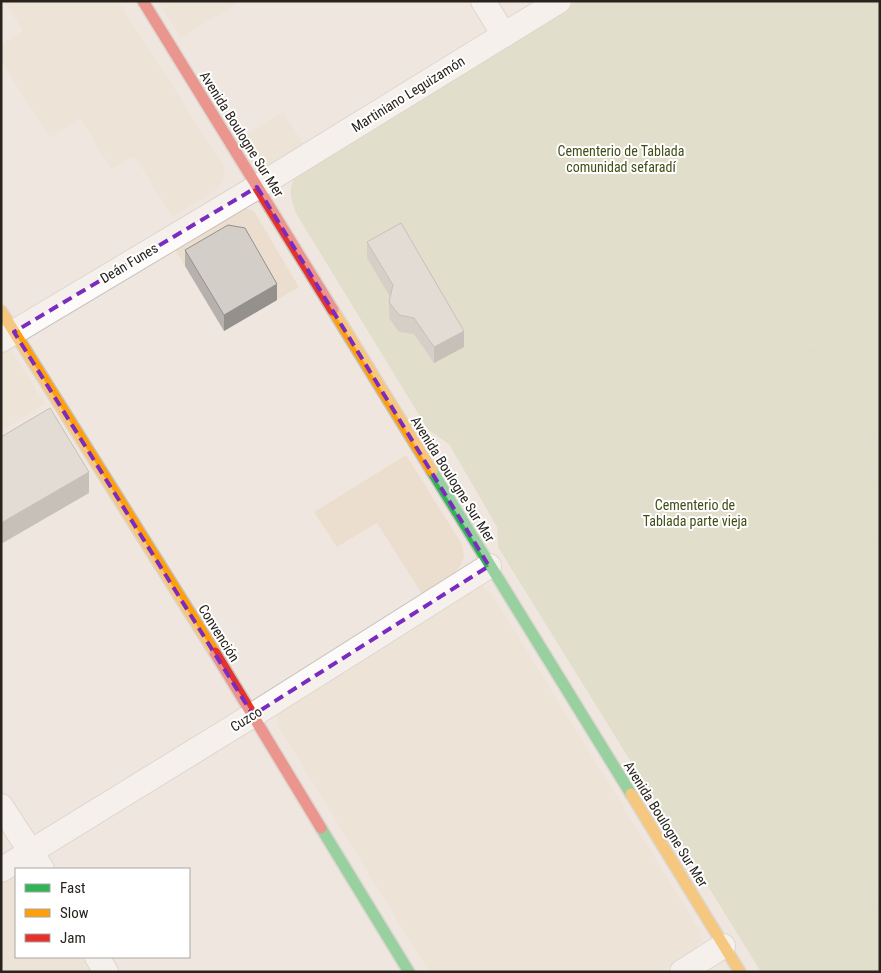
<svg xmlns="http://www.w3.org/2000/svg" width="881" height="973" font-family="'Roboto Condensed',sans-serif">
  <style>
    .built { fill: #ecdecf }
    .green { fill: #d0d4b5 }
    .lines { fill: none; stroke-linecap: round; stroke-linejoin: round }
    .street-casing { stroke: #c8c2bc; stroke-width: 26 }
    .fast-casing { stroke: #c8c2bc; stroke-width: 14 }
    .slow-casing { stroke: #c8c2bc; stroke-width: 14 }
    .jam-casing { stroke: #c8c2bc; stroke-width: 14 }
    .path { stroke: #cac8c4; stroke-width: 3; stroke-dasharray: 1 4; stroke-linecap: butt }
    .street { stroke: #fdfbfa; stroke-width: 24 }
    .fast { stroke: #30b455; stroke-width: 11 }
    .slow { stroke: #ff9f0a; stroke-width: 11 }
    .jam { stroke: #e5322d; stroke-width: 11 }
    .wall { fill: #b6b1ac }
    .shaded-wall { fill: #94908c }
    .building { fill: #d4cec8; stroke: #94908c }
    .marked { fill: none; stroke: #7b2cbf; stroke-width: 4; stroke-dasharray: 10 6; stroke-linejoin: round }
    .labels { text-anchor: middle; stroke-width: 4; stroke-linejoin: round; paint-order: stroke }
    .street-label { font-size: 14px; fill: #28231d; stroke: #fff }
    .park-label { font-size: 14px; fill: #434e16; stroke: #fff }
  </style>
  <rect width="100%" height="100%" fill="#efe7df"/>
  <g class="built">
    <polygon points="4,1 118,1 225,168 223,181 216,190 173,217 134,156 112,169 80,119 50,137 1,61 1,45 23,31"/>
    <polygon points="158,1 240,1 181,38"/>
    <polygon points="283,112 305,146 273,164 265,162 256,157 243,136"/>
    <polygon points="242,207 254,211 299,287 224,331 171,243"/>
    <polygon points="11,351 45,404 1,431 1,354"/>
    <polygon points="406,455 462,544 464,556 460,566 452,576 422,594 377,523 337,547 314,512"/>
    <polygon points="481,586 492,594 700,931 702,942 694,951 661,972 429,972 278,726 277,715 283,707 467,587"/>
    <polygon points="2,877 16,878 16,957 82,957 91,972 1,972"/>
  </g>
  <path class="green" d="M577,1H880V972H761L498,547L497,527L449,444C441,438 434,435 427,428L297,215C290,198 287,188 298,172Z"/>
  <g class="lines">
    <g class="street-casing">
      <g id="street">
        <polyline points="483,1 504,35"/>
        <polyline points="1,340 257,187 559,1"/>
        <polyline points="1,806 42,869"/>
        <polyline points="1,870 253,715 489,566"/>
        <polyline points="97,957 106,972"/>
        <polyline points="682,972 723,946"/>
      </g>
    </g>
    <g class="fast-casing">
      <g id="fast">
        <polyline points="432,471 631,794"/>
        <polyline points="321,828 409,972"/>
      </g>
    </g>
    <g class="slow-casing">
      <g id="slow">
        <polyline points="333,310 432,471"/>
        <polyline points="1,311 215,653"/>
        <polyline points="631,794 740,972"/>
      </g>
    </g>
    <g class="jam-casing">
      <g id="jam">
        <polyline points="143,1 333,310"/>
        <polyline points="215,653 321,828"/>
      </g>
    </g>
    <g class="path">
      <polyline points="880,312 623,459 880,913"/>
      <polyline points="813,350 820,380 880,490"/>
      <polyline points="856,447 880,434"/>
      <polyline points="767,600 880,538"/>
      <polyline points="761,703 880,638"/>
      <polyline points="802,776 880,733"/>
      <polyline points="866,889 880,881"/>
    </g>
    <use href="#street" class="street"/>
    <use href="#fast" class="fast"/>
    <use href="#slow" class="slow"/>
    <use href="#jam" class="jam"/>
  </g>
  <g class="wall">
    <polygon points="367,242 464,347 434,363 414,334 399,332 389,318 389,302 390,297 367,258"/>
    <polygon points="185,250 277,300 224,331 185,266"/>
  </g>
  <g class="shaded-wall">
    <polygon points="277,284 277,300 224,331 224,315"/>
    <polygon points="464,331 464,347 434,363 434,347"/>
    <polygon points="89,472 89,493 1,544 1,523"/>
  </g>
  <g class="building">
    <polygon points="401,223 464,331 434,347 414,318 399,315 389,302 393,285 367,242"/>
    <polygon points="228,225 245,228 277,284 224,315 185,250"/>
    <polygon points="50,408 89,472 1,523 1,437"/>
  </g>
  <path d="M0 0H881V973H0ZM257,187L489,566L253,715L14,332Z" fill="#efe7df" fill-opacity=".55" fill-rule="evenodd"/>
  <path class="marked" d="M257,187L489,566L253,715L14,332Z"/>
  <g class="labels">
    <g class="street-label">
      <text transform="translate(408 94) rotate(-32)" y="5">Martiniano Leguizamón</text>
      <text transform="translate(242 134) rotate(58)" y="5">Avenida Boulogne Sur Mer</text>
      <text transform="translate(129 263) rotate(-31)" y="5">Deán Funes</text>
      <text transform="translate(453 479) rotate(58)" y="5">Avenida Boulogne Sur Mer</text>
      <text transform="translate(219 633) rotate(58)" y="5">Convención</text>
      <text transform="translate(246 719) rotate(-32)" y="5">Cuzco</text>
      <text transform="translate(666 824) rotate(58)" y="5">Avenida Boulogne Sur Mer</text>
    </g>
    <g class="park-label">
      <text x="621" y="156">Cementerio de Tablada<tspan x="621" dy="16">comunidad sefaradí</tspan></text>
      <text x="695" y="510">Cementerio de<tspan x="695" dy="16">Tablada parte vieja</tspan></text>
    </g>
  </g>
  <rect width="881" height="973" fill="none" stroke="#28231d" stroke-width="5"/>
  <rect x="15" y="868" width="175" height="90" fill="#ffffff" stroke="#a9a7a5"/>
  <rect x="25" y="884" width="25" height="8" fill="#30b455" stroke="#a9a7a5"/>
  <text x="60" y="893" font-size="15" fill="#28231d">Fast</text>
  <rect x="25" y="909" width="25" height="8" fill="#ff9f0a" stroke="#a9a7a5"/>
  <text x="60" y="918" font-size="15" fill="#28231d">Slow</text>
  <rect x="25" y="934" width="25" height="8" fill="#e5322d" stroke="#a9a7a5"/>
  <text x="60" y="943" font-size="15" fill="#28231d">Jam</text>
</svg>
